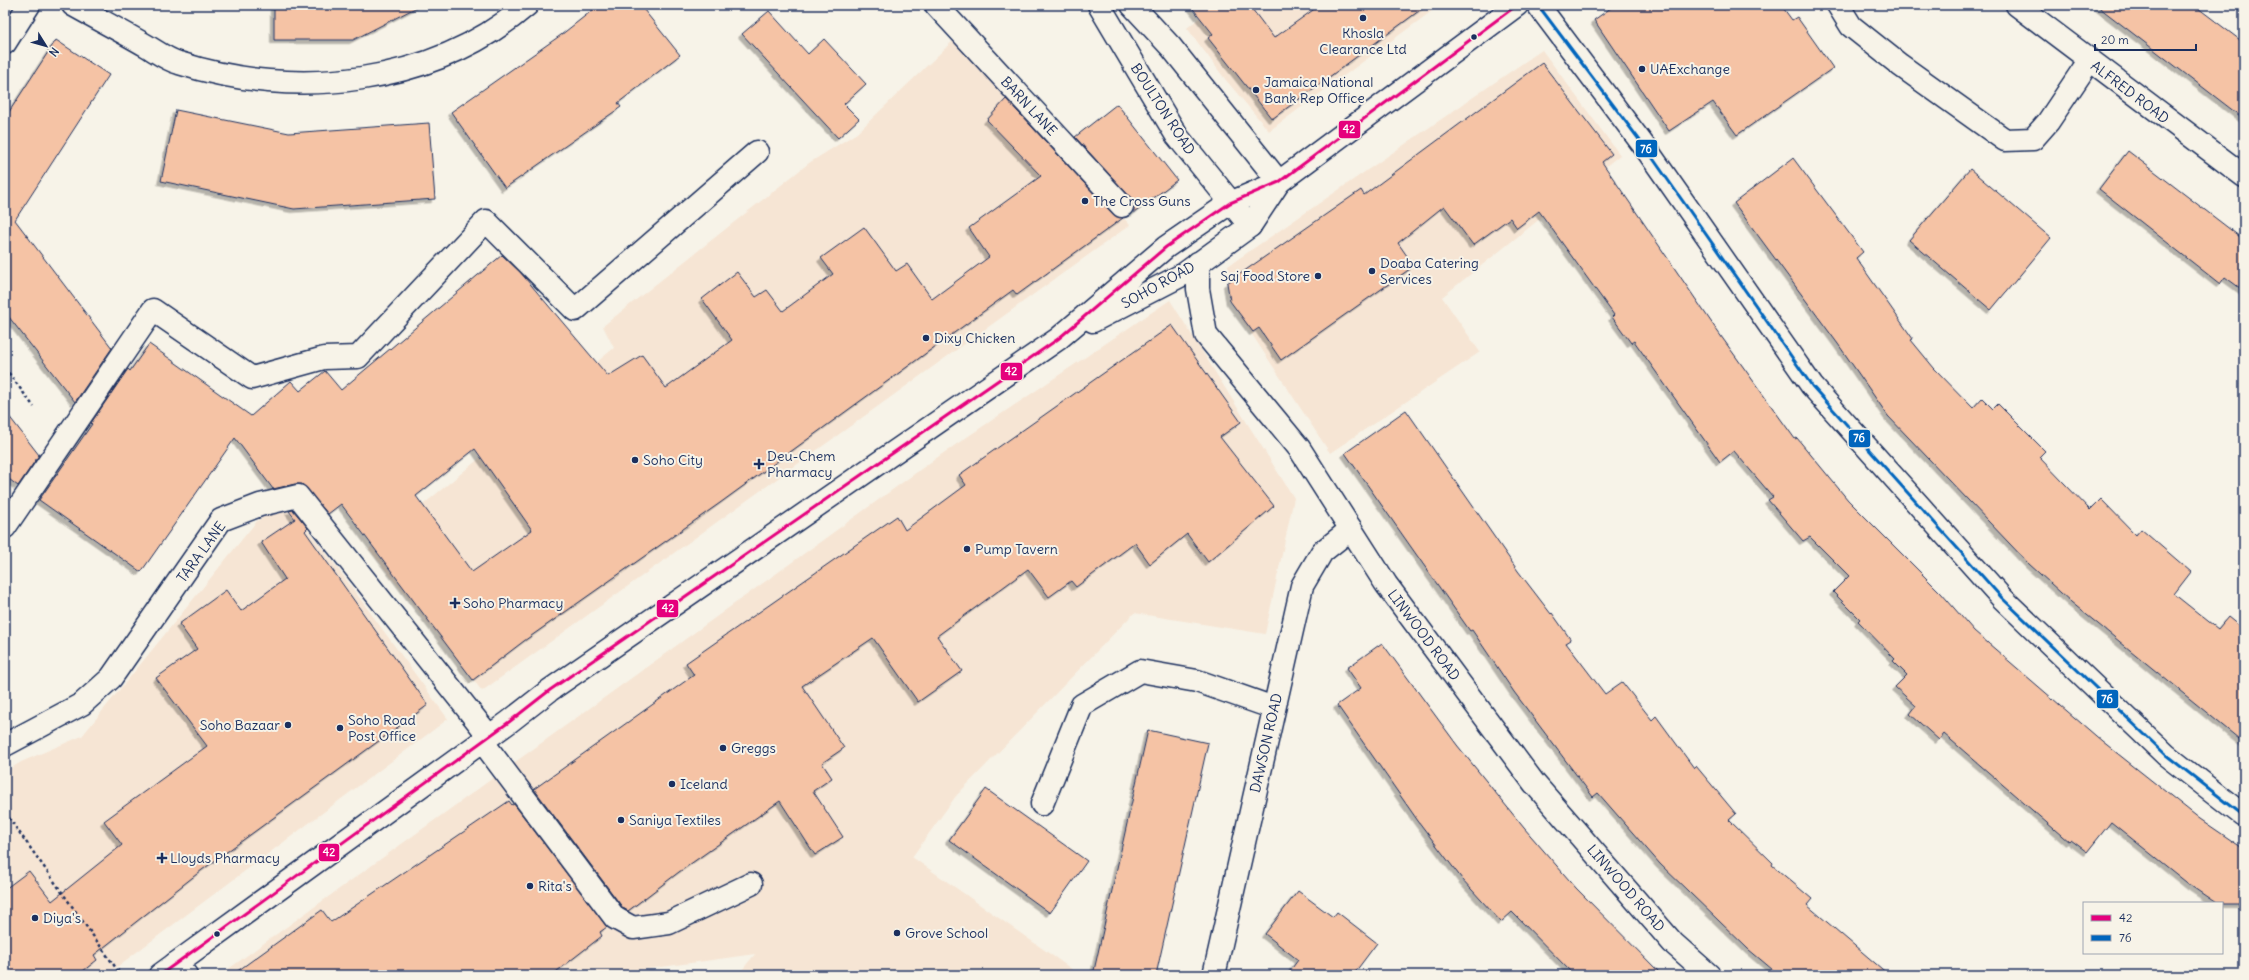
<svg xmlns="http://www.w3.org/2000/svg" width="2249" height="980" font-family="Delius,sans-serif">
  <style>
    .built { fill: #f6e5d4 }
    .building { fill: #f5c3a5; stroke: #1b2f5e; fill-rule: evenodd; filter: url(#shadow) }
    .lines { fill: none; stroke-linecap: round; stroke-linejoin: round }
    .minor-casing { stroke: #1b2f5e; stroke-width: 25 }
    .major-casing { stroke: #1b2f5e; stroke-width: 25 }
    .highway-casing { stroke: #1b2f5e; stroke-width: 25 }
    .path { stroke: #1b2f5e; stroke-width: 2.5; stroke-dasharray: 3 3; stroke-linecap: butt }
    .minor { stroke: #f7f3e8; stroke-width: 22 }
    .major { stroke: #f7f3e8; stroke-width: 22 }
    .highway { stroke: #f7f3e8; stroke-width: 22 }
    .bus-1-casing { stroke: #f7f3e8; stroke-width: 6 }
    .bus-2-casing { stroke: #f7f3e8; stroke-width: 6 }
    .bus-1 { stroke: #e5007d; stroke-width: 3 }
    .bus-2 { stroke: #0065bd; stroke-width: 3 }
    .poi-dot { fill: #1b2f5e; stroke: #f7f3e8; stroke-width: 1.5 }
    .labels { text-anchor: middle; stroke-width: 4; stroke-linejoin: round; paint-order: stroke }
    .poi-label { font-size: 14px; fill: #1b2f5e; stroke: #f7f3e8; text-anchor: start }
    .street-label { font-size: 14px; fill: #1b2f5e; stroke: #f7f3e8 }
    .line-badge { stroke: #f7f3e8; stroke-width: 1.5 }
    .badge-label { font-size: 11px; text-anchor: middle; font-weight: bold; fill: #fff }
  </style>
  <defs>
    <filter id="shadow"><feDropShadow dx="-3.5" dy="3.5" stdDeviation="0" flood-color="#0004"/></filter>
  </defs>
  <rect width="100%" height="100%" fill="#f7f3e8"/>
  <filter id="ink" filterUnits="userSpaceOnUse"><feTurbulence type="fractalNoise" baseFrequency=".025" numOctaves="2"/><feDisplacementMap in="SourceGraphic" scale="8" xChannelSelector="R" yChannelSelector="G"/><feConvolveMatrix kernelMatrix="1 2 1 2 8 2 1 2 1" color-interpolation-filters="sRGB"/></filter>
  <g filter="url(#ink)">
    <g class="built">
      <polygon points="1215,5 1440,5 1269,131 1225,79 1187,28"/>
      <polygon points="958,36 1130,225 482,691 369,549 614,348 603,326 809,163 857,133"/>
      <polygon points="1542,50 1620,155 1442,297 1480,352 1330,453 1230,301 1228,266"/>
      <polygon points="1170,300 1294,498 1265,634 1134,613 956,796 912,857 1080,975 738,975 755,954 604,975 220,975 942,454"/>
      <polygon points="287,503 342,574 448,719 106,975 5,975 5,772 21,762 82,736 257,521"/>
    </g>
    <g class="building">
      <polygon points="274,5 421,5 353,40 274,40"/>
      <polygon points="599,5 640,5 680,55 618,103 621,107 505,188 451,112 561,35"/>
      <polygon points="1190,5 1249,5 1274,38 1320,5 1427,5 1272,119 1208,38 1213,34"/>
      <polygon points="1615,5 1781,5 1792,20 1797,17 1833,68 1737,135 1713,102 1669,131 1594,20"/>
      <polygon points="2096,5 2194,5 2244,43 2244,119"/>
      <polygon points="769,11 808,54 824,39 866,84 844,104 859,119 838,138 742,34"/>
      <polygon points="56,40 109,75 15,220 112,348 75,402 5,312 5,118"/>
      <polygon points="1542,63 1612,154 1602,162 1718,332 1795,439 1797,438 1848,500 1941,593 1974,631 2103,742 2200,819 2244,849 2244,903 2216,903 2191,886 2111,822 2087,852 2071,840 2069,842 1944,734 1939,740 1910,714 1916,706 1895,687 1907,675 1893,661 1895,659 1858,621 1860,619 1833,592 1849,576 1810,537 1803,541 1768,500 1773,497 1734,451 1720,462 1634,341 1631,343 1612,317 1614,315 1539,211 1517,228 1510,218 1473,245 1444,206 1398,243 1414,266 1281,360 1259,328 1253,332 1230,301 1227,283 1361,190 1364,195"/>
      <path d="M1006,99L1113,214L1123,218L1017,295L1013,290L720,503L524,641L473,680L341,504L328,514L302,484H295L273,489L235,438L141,572L39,500L92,424L91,423L128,369L130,371L149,344L251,416L291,381L300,391L325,371L341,390L502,255L520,272L608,376L642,355L666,388L732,340L702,299L737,272L756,297L767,290L783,311L833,274L821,258L864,227L896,271L907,264L932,299L989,257L969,228L1041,176L987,120ZM475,449L532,530L472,572L416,496Z"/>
      <polygon points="1117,104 1177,180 1134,213 1134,204 1131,198 1075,137"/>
      <polygon points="176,110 289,133 429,123 435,199 294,209 161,181"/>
      <polygon points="2128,151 2244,240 2244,291 2225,277 2220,284 2099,189"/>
      <polygon points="1793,158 1863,252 1856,258 1913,339 1911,340 1934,368 1973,408 1982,398 1993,409 1998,404 2045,451 2039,457 2090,510 2101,499 2136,535 2141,529 2191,572 2174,594 2218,629 2228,617 2244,630 2244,743 2071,602 2029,564 1888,416 1838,344 1734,203"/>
      <polygon points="1970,169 2051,238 1991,310 1909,240"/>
      <polygon points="1172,325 1241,422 1220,437 1274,506 1208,562 1187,534 1150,564 1135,543 1076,587 1071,581 1049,597 1028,569 937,636 962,671 918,702 873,638 802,686 844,748 822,763 832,778 813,791 843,837 815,855 780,801 679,872 628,911 623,908 534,789 694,675 686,663 897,516 905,530 966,485 959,475"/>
      <polygon points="1406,410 1518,571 1551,614 1552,613 1571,640 1566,643 1605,694 1622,682 1652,720 1656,716 1694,768 1696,766 1736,814 1729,820 1773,863 1772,865 1812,899 1807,905 1889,975 1779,975 1748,949 1660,864 1598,793 1593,797 1514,692 1472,630 1470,631 1345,453"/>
      <polygon points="5,411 39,455 18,486 5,476"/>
      <polygon points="293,510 308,528 305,531 428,705 202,870 94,955 97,960 78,975 5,975 5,889 29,871 52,901 122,845 104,821 207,746 156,678 197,649 179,624 226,590 241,611 285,579 261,542 295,519 289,511"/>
      <polygon points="1382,643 1457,745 1524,828 1576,888 1662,975 1574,975 1512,912 1501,922 1462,879 1418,821 1337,705 1361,688 1347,668"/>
      <polygon points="1148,730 1208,743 1156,975 1093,975"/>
      <polygon points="986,789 1087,861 1050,913 949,840"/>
      <polygon points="509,801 512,805 514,804 607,927 600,932 602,936 552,975 232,975 322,910 331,922"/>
      <polygon points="1298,891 1333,917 1337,912 1377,943 1353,975 1287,975 1298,960 1265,934"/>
    </g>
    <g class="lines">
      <g class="minor-casing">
        <g id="minor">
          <path d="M73,5C98,19 123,32 147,46C157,52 168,60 179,63C294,100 433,86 527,5"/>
          <polyline points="936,5 1122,206"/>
          <polyline points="1538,5 1647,150 1812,386 2002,598 2166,755 2244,816"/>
          <polyline points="1838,5 1851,26 1900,65 2005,140 2033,139 2048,122 2089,61"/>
          <polyline points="2017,5 2244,176"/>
          <polyline points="5,43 29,5"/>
          <polyline points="1198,263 1198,289 1206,335 1299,448 1386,584 1534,783 1673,943 1709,975"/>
          <polyline points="5,527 153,310 252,378 324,358 358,357 486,221 575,310 757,152"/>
          <polyline points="482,741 615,918 633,928 669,923 751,884"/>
          <polyline points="5,745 82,704 111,678 221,520 260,505 298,496 489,736"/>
          <polyline points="1042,804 1082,705 1140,671 1197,681 1274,708"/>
          <polyline points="175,964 186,975"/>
          <polyline points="1214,975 1302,586 1322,552 1351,529"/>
        </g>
      </g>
      <g class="major-casing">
        <g id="major">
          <polyline points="1099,5 1177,136 1250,226"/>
          <polyline points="1132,5 1171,47 1279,182"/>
        </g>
      </g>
      <g class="highway-casing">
        <g id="highway">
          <polyline points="1093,321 1184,274 1250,226 1279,182"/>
          <polyline points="160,975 509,722 550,690 1058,339 1166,247 1230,203 1279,182 1517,5"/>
        </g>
      </g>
      <g class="path">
        <polyline points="5,368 34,407"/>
        <polyline points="5,806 9,818 121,975"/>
      </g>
      <use href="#minor" class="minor"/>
      <use href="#major" class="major"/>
      <use href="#highway" class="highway"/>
      <g class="bus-1-casing">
        <polyline id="bus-1" points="160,975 509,722 550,690 1058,339 1166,247 1230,203 1279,182 1517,5"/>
      </g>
      <g class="bus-2-casing">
        <polyline id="bus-2" points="1538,5 1647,150 1812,386 2002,598 2166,755 2244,816"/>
      </g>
      <use href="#bus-1" class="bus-1"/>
      <use href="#bus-2" class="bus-2"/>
    </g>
  </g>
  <g class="poi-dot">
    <circle cx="1363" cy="18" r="4"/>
    <circle cx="1474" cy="37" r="3.5"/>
    <circle cx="1642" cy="69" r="4"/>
    <circle cx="1256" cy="90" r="4"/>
    <circle cx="1085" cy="201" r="4"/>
    <circle cx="1372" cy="271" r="4"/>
    <circle cx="1318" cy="276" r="4"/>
    <circle cx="926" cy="338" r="4"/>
    <circle cx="635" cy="460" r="4"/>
    <path d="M757 458h4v4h4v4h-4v4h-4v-4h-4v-4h4z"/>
    <circle cx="967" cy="549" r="4"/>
    <path d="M453 597h4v4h4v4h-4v4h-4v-4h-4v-4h4z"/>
    <circle cx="288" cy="725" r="4"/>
    <circle cx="340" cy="728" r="4"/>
    <circle cx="723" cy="748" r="4"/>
    <circle cx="672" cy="784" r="4"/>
    <circle cx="621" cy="820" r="4"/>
    <path d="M160 852h4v4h4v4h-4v4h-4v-4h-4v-4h4z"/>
    <circle cx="530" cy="886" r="4"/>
    <circle cx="35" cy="918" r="4"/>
    <circle cx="897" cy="933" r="4"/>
    <circle cx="217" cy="934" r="3.5"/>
  </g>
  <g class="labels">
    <g class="poi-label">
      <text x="1363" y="38" text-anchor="middle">Khosla<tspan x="1363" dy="16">Clearance Ltd</tspan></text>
      <text x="1650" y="74">UAExchange</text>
      <text x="1264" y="87">Jamaica National<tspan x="1264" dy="16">Bank Rep Office</tspan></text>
      <text x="1093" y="206">The Cross Guns</text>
      <text x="1380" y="268">Doaba Catering<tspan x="1380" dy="16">Services</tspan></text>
      <text x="1310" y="281" text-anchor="end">Saj Food Store</text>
      <text x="934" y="343">Dixy Chicken</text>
      <text x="767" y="461">Deu-Chem<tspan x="767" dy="16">Pharmacy</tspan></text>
      <text x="643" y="465">Soho City</text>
      <text x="975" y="554">Pump Tavern</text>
      <text x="463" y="608">Soho Pharmacy</text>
      <text x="348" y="725">Soho Road<tspan x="348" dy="16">Post Office</tspan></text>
      <text x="280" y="730" text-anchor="end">Soho Bazaar</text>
      <text x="731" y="753">Greggs</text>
      <text x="680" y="789">Iceland</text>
      <text x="629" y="825">Saniya Textiles</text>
      <text x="170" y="863">Lloyds Pharmacy</text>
      <text x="538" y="891">Rita's</text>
      <text x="43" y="923">Diya's</text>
      <text x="905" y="938">Grove School</text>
    </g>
    <g class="street-label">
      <text transform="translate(2130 92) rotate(37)" y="5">ALFRED ROAD</text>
      <text transform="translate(1029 106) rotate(47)" y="5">BARN LANE</text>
      <text transform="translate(1163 109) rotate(57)" y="5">BOULTON ROAD</text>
      <text transform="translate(1158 285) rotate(-29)" y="5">SOHO ROAD</text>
      <text transform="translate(201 552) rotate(-54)" y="5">TARA LANE</text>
      <text transform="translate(1424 635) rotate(53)" y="5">LINWOOD ROAD</text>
      <text transform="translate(1266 743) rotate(-77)" y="5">DAWSON ROAD</text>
      <text transform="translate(1626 888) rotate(49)" y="5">LINWOOD ROAD</text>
    </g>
  </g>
  <g class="line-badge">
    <rect x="1338" y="120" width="23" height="19" rx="4" fill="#e5007d"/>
    <rect x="1635" y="139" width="23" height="19" rx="4" fill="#0065bd"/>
    <rect x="1000" y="362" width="23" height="19" rx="4" fill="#e5007d"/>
    <rect x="1848" y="429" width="23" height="19" rx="4" fill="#0065bd"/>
    <rect x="656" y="599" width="23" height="19" rx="4" fill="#e5007d"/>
    <rect x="2096" y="689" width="23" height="20" rx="4" fill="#0065bd"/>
    <rect x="318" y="843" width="22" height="19" rx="4" fill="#e5007d"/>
  </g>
  <g class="badge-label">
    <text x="1349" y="133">42</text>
    <text x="1646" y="153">76</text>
    <text x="1011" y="375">42</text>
    <text x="1859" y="442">76</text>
    <text x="668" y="612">42</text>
    <text x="2107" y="703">76</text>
    <text x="329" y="856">42</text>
  </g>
  <rect width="2249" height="980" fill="none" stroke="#f7f3e8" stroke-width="20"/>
  <rect x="10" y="10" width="2229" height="960" fill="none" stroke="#1b2f5e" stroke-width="1.5" filter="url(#ink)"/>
  <rect x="2083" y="902" width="140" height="52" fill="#f7f3e8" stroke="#9fa5b1"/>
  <rect x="2091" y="915" width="20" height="6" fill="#e5007d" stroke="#9fa5b1"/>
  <text x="2119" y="922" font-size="12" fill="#1b2f5e">42</text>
  <rect x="2091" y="935" width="20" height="6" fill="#0065bd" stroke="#9fa5b1"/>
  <text x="2119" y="942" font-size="12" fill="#1b2f5e">76</text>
  <g transform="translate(46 46) rotate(127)" stroke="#f7f3e8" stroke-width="3" paint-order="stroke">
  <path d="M0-3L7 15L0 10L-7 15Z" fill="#1b2f5e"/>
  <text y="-6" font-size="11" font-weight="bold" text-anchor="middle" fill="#1b2f5e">N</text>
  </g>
  <path d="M2095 44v6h101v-6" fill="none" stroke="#1b2f5e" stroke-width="2"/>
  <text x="2101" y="44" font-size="12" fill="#1b2f5e" stroke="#f7f3e8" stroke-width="3" paint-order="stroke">20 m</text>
</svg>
